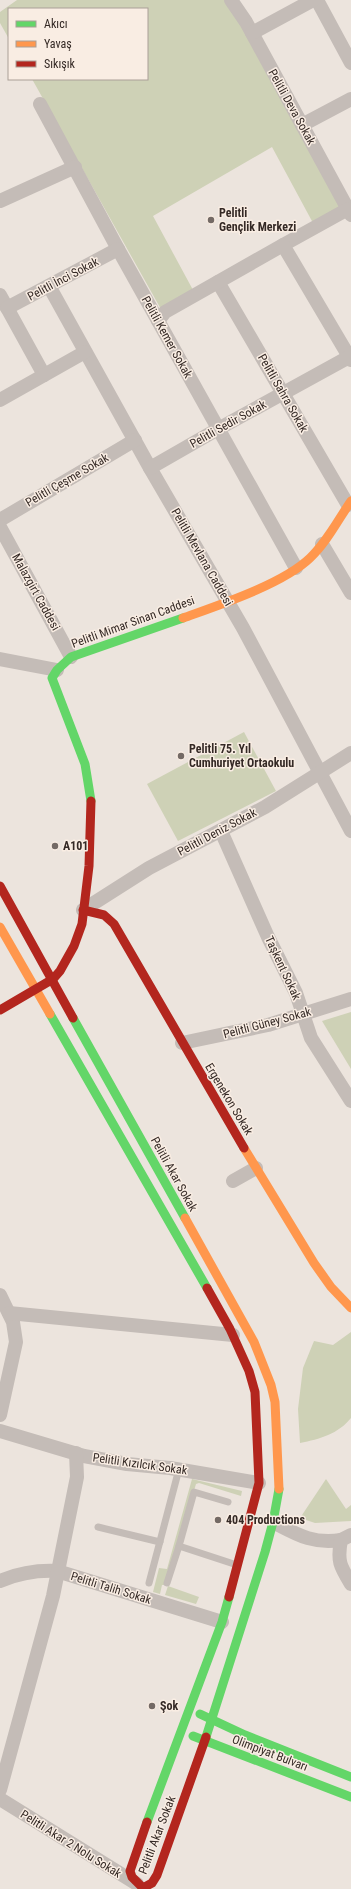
<svg xmlns="http://www.w3.org/2000/svg" width="351" height="1889" font-family="'Roboto Condensed',sans-serif">
  <style>
    .green { fill: #ced1b6 }
    .lines { fill: none; stroke-linecap: round; stroke-linejoin: round }
    .lane { stroke: #c4bcb7; stroke-width: 7 }
    .street { stroke: #c4bcb7; stroke-width: 14 }
    .fast { stroke: #63d668; stroke-width: 9 }
    .slow { stroke: #ff974d; stroke-width: 9 }
    .jam { stroke: #b3261e; stroke-width: 9 }
    .poi-dot { fill: #746a65; stroke: #f9ede3; stroke-width: 1.5 }
    .labels { text-anchor: middle; stroke-width: 3; stroke-linejoin: round; paint-order: stroke }
    .street-label { font-size: 12px; fill: #342925; stroke: #f9ede3 }
    .poi-label { font-size: 12px; font-weight: bold; fill: #342925; stroke: #f9ede3; text-anchor: start }
  </style>
  <rect width="100%" height="100%" fill="#ece4dd"/>
  <g class="green">
    <polygon points="17,0 237,0 343,207 313,223 272,147 153,216 193,290 162,311 32,79 147,79 147,9 9,9 9,39 0,23 0,12"/>
    <polygon points="244,732 276,791 178,841 147,784"/>
    <polygon points="351,1012 351,1069 322,1021"/>
    <path d="M351,1332V1418C338,1434 320,1439 300,1443L298,1409L303,1368L314,1341L333,1345Z"/>
    <polygon points="192,1479 242,1491 241,1496 199,1483 196,1484 165,1585 162,1585 160,1594 153,1592 159,1568 167,1569"/>
    <polygon points="326,1479 346,1509 351,1505 351,1521 315,1523 300,1518"/>
    <polygon points="168,1586 199,1597 196,1604 165,1595"/>
  </g>
  <g class="lines">
    <g class="lane">
      <polyline points="228,1502 194,1492 179,1546 237,1565"/>
      <polyline points="98,1527 160,1542"/>
      <polyline points="149,1583 179,1469"/>
      <polyline points="167,1583 179,1546"/>
    </g>
    <g class="street">
      <polyline points="231,0 246,22 351,215"/>
      <polyline points="317,0 351,63"/>
      <polyline points="252,33 313,0"/>
      <polyline points="40,104 118,249 296,568"/>
      <polyline points="302,125 351,99"/>
      <polyline points="0,201 75,167"/>
      <polyline points="283,245 348,209"/>
      <polyline points="218,282 348,505"/>
      <polyline points="49,286 150,468 243,628 351,831"/>
      <polyline points="0,295 44,375"/>
      <polyline points="7,308 118,249"/>
      <polyline points="158,321 165,312 283,245 351,360"/>
      <polyline points="0,400 85,352"/>
      <polyline points="150,468 218,429 349,357"/>
      <polyline points="0,520 135,440"/>
      <polyline points="0,527 71,657"/>
      <polyline points="322,544 351,593"/>
      <polyline points="0,659 57,670"/>
      <polyline points="221,831 268,937 296,993 311,1038 351,1101"/>
      <polyline points="83,910 149,868 265,807 351,753"/>
      <polyline points="182,1043 268,1025 351,999"/>
      <polyline points="233,1181 256,1168"/>
      <polyline points="0,1295 13,1322 16,1342 0,1415"/>
      <polyline points="9,1313 233,1335"/>
      <polyline points="0,1431 84,1456 127,1464 170,1468 259,1483"/>
      <path d="M273,1522C298,1535 312,1544 341,1540"/>
      <path d="M351,1535L341,1540C337,1561 340,1566 351,1584"/>
      <path d="M0,1581C19,1573 37,1570 57,1571L222,1622"/>
      <polyline points="0,1790 53,1596 77,1477 76,1453"/>
      <polyline points="0,1799 137,1884"/>
    </g>
    <g class="fast">
      <polyline points="91,801 85,764 52,678 57,670 71,657 183,618"/>
      <polyline points="50,1014 207,1288"/>
      <polyline points="73,1018 185,1218"/>
      <polyline points="200,1714 245,1735 351,1777"/>
      <polyline points="193,1736 351,1797"/>
      <polyline points="206,1737 265,1552 273,1522 279,1489"/>
      <polyline points="147,1822 222,1622 229,1597"/>
    </g>
    <g class="slow">
      <path d="M183,618C219,605 283,584 310,558C327,542 338,520 351,501"/>
      <polyline points="0,927 50,1014"/>
      <polyline points="244,1148 314,1263 331,1287 351,1308"/>
      <polyline points="185,1218 254,1342 271,1385 275,1402 279,1489"/>
    </g>
    <g class="jam">
      <polyline points="0,886 73,1018"/>
      <polyline points="83,910 104,915 114,924 244,1148"/>
      <polyline points="0,1010 53,979 60,971 74,946 82,924 89,866 91,801"/>
      <polyline points="207,1288 230,1329 249,1371 255,1392 259,1483 229,1597"/>
      <polyline points="147,1822 130,1871 132,1877 143,1888 152,1883 157,1875 206,1737"/>
    </g>
  </g>
  <g class="poi-dot">
    <circle cx="211" cy="220" r="4"/>
    <circle cx="181" cy="756" r="4"/>
    <circle cx="55" cy="846" r="4"/>
    <circle cx="218" cy="1520" r="4"/>
    <circle cx="152" cy="1706" r="4"/>
  </g>
  <g class="labels">
    <g class="street-label">
      <text transform="translate(292 107) rotate(61)" y="4">Pelitli Deva Sokak</text>
      <text transform="translate(63 279) rotate(-28)" y="4">Pelitli İnci Sokak</text>
      <text transform="translate(167 337) rotate(61)" y="4">Pelitli Kemer Sokak</text>
      <text transform="translate(283 393) rotate(60)" y="4">Pelitli Sahra Sokak</text>
      <text transform="translate(228 424) rotate(-29)" y="4">Pelitli Sedir Sokak</text>
      <text transform="translate(67 480) rotate(-30)" y="4">Pelitli Çeşme Sokak</text>
      <text transform="translate(202 557) rotate(60)" y="4">Pelitli Mevlana Caddesi</text>
      <text transform="translate(36 592) rotate(61)" y="4">Malazgirt Caddesi</text>
      <text transform="translate(133 622) rotate(-20)" y="4">Pelitli Mimar Sinan Caddesi</text>
      <text transform="translate(217 832) rotate(-28)" y="4">Pelitli Deniz Sokak</text>
      <text transform="translate(283 968) rotate(65)" y="4">Taşkent Sokak</text>
      <text transform="translate(267 1023) rotate(-15)" y="4">Pelitli Güney Sokak</text>
      <text transform="translate(229 1099) rotate(59)" y="4">Ergenekon Sokak</text>
      <text transform="translate(174 1174) rotate(61)" y="4">Pelitli Akar Sokak</text>
      <text transform="translate(140 1464) rotate(8)" y="4">Pelitli Kızılcık Sokak</text>
      <text transform="translate(111 1588) rotate(17)" y="4">Pelitli Talih Sokak</text>
      <text transform="translate(270 1753) rotate(21)" y="4">Olimpiyat Bulvarı</text>
      <text transform="translate(157 1835) rotate(-69)" y="4">Pelitli Akar Sokak</text>
      <text transform="translate(71 1844) rotate(32)" y="4">Pelitli Akar 2 Nolu Sokak</text>
    </g>
    <g class="poi-label">
      <text x="219" y="217">Pelitli<tspan x="219" dy="14">Gençlik Merkezi</tspan></text>
      <text x="189" y="753">Pelitli 75. Yıl<tspan x="189" dy="14">Cumhuriyet Ortaokulu</tspan></text>
      <text x="63" y="850">A101</text>
      <text x="226" y="1524">404 Productions</text>
      <text x="160" y="1710">Şok</text>
    </g>
  </g>
  <rect x="8" y="8" width="140" height="72" fill="#f9ede3" stroke="#aa9f97"/>
  <rect x="16" y="21" width="20" height="6" fill="#63d668" stroke="#aa9f97"/>
  <text x="44" y="28" font-size="12" fill="#342925">Akıcı</text>
  <rect x="16" y="41" width="20" height="6" fill="#ff974d" stroke="#aa9f97"/>
  <text x="44" y="48" font-size="12" fill="#342925">Yavaş</text>
  <rect x="16" y="61" width="20" height="6" fill="#b3261e" stroke="#aa9f97"/>
  <text x="44" y="68" font-size="12" fill="#342925">Sıkışık</text>
</svg>
